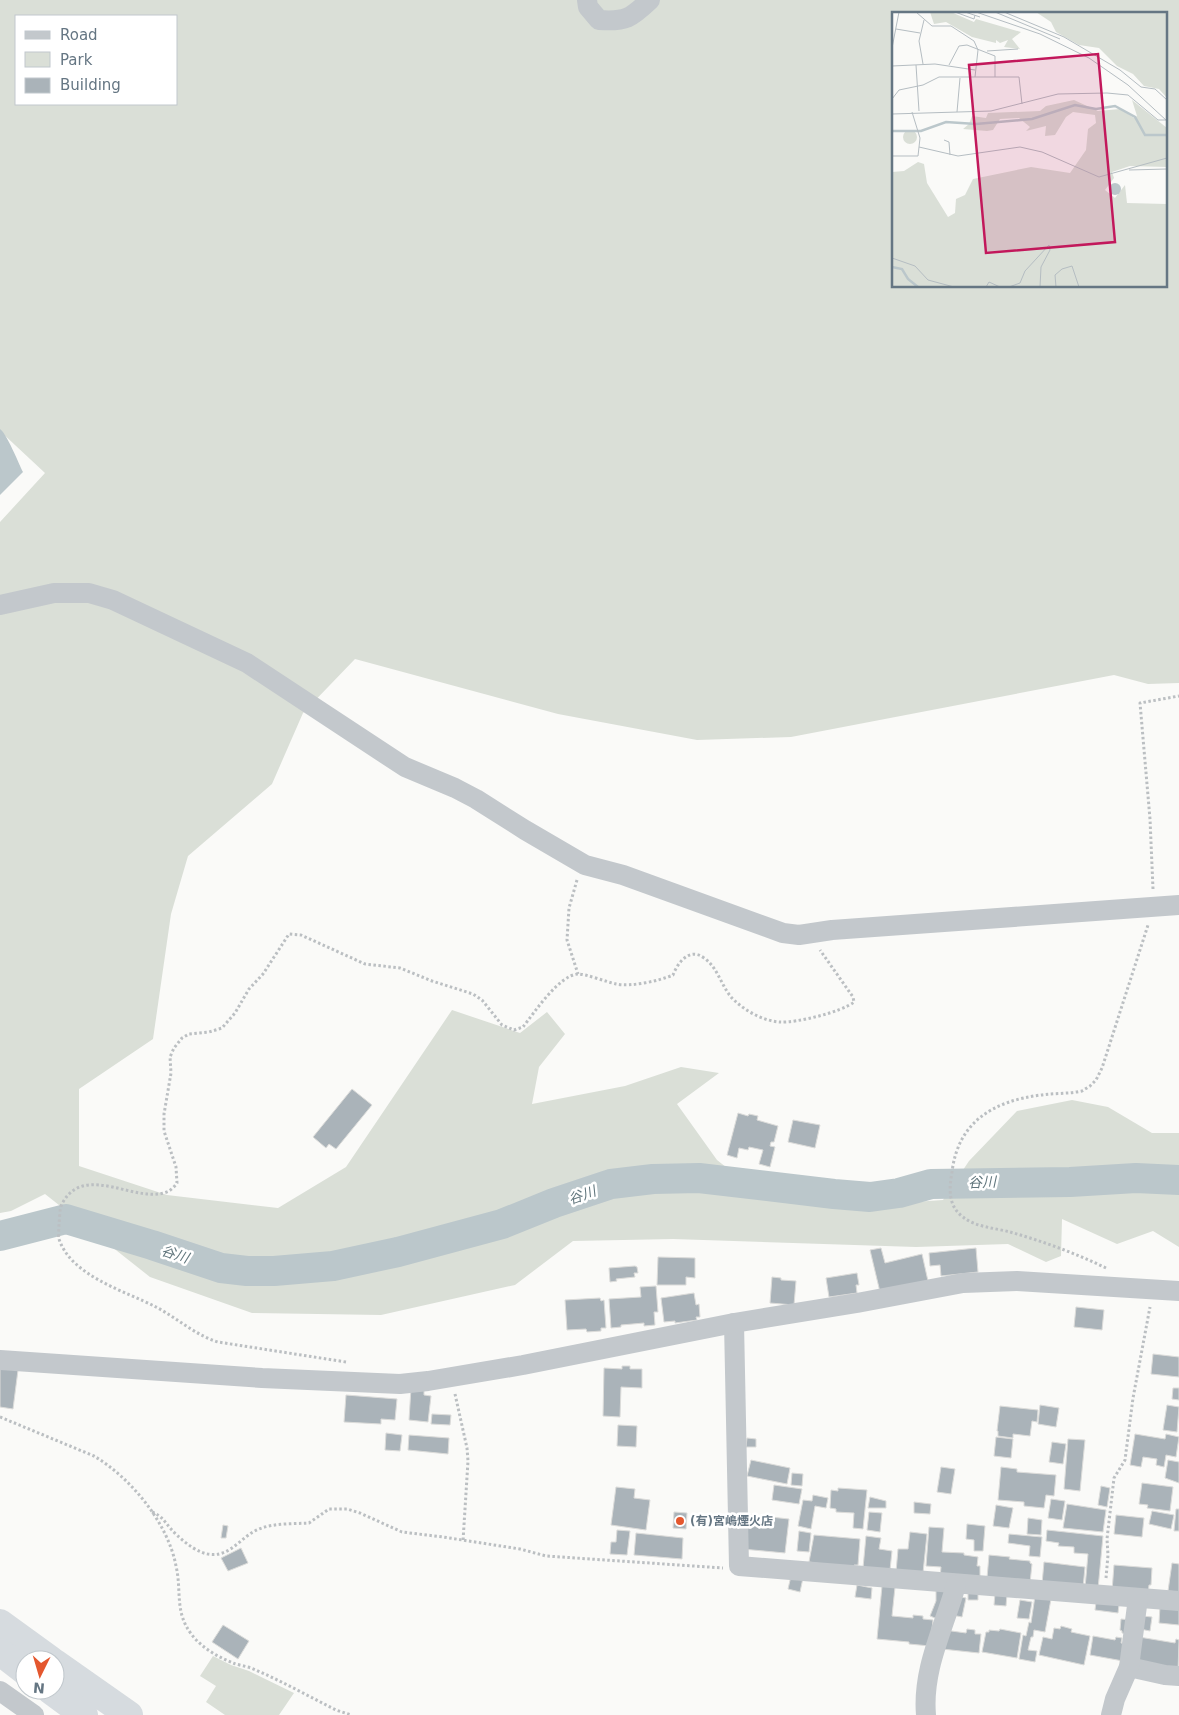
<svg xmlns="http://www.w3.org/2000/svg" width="1179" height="1715" font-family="'DejaVu Sans','Noto Sans JP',sans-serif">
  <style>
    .green { fill: #dadfd7; fill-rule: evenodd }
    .water { fill: #bbc7cb }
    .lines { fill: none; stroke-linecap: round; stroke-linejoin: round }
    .river { stroke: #bbc7cb; stroke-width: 30 }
    .building { fill: #aab3b9; stroke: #dcdcda }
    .path { stroke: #bbbfc2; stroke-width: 3; stroke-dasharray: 2.5 2.5; stroke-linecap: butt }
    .minor { stroke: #c3c8cc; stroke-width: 20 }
    .highway { stroke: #d6dbdf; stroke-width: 28 }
    .poi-dot { fill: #e4572e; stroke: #fff; stroke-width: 2 }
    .labels { text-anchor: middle; stroke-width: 5; stroke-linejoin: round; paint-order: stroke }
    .poi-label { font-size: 12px; font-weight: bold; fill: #657683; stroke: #fff; text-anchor: start }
    .water-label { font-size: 14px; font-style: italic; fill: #60757c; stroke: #fff }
    .inset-river { fill: none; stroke: #bbc7cb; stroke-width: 2.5 }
    .inset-road { fill: none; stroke: #b5bdc2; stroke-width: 1 }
    .view { fill: #c2185b; fill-opacity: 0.15; stroke: #c2185b; stroke-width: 2.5 }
    .inset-edge { fill: none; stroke: #657683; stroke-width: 2.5 }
  </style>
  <rect width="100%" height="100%" fill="#fafaf8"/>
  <g class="green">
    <path d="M0,0H1179V683L1148,684L1114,675L791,737L697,740L558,714L355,659L303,713L272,784L188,856L171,914L153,1039L79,1089V1166L167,1195L278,1208L346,1167L452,1010L520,1033L547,1012L565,1034L539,1067L532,1104L625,1086L681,1067L719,1073L677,1104L717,1160L765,1198L842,1207L943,1200L969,1161L1017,1111L1072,1100L1108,1107L1152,1133H1179V1247L1153,1231L1117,1244L1062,1219L1061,1256L1046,1262L1008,1244L916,1247L673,1239L573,1241L515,1285L381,1315L252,1313L150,1277L45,1194L11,1211L0,1213V522L45,473L0,431ZM893,14H1165V286H893ZM16,16H176V104H16Z"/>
    <polygon points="213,1656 231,1665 249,1671 294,1693 279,1715 225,1715 206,1702 216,1686 200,1676"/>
  </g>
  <path class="water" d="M0,429C7,434 18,462 23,472L0,495Z"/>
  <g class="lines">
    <polyline class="river" points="0,1236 66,1219 152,1245 221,1268 247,1271 274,1271 333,1266 398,1252 502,1224 554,1203 611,1184 653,1179 699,1178 834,1194 870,1197 899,1193 931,1184 1070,1182 1136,1178 1179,1180"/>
  </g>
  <g class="building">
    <polygon points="352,1089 372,1105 336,1149 329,1144 326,1148 313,1137"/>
    <polygon points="738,1113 748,1116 749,1114 758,1116 757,1120 778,1126 774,1142 771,1142 770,1146 775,1147 770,1167 759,1164 763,1150 749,1147 748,1150 739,1148 737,1158 727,1155"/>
    <polygon points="793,1120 820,1125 815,1148 788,1142"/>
    <polygon points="881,1248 885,1263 922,1254 928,1281 880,1292 870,1250"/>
    <polygon points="976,1248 978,1272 941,1276 940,1265 930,1266 929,1253"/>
    <polygon points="658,1257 695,1258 695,1278 686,1277 686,1285 657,1285"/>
    <polygon points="635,1266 637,1267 638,1273 634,1273 635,1277 616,1279 617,1281 610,1282 609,1268"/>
    <polygon points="857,1273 859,1285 856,1285 857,1293 829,1297 826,1278"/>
    <polygon points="772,1277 781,1278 781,1280 796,1281 794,1305 770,1303"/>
    <polygon points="656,1286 658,1312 654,1312 655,1325 644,1326 644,1323 621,1325 621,1327 611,1328 609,1299 641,1297 640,1287"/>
    <polygon points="694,1293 696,1305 699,1304 700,1317 696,1317 697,1320 675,1323 675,1321 664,1322 661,1298"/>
    <polygon points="600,1298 601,1301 604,1300 606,1328 601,1328 601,1331 587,1332 586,1329 567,1330 565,1300"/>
    <polygon points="1076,1307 1104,1310 1102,1330 1074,1327"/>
    <polygon points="1153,1354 1179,1357 1179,1377 1151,1374"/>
    <polygon points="622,1366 630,1366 630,1369 642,1369 642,1388 621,1387 620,1417 603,1416 604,1368 622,1369"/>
    <polygon points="0,1367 18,1370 13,1409 0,1407"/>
    <polygon points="411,1388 424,1390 424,1395 431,1396 428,1422 409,1420"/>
    <polygon points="1173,1388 1179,1388 1179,1400 1172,1399"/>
    <polygon points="346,1395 397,1399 395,1420 381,1419 381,1424 344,1422"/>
    <polygon points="1040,1405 1059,1408 1056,1427 1038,1424"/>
    <polygon points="1167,1405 1179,1407 1177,1432 1163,1430"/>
    <polygon points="1000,1406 1038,1410 1037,1422 1032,1421 1030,1436 1013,1434 1013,1438 998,1436 998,1431 997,1431"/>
    <polygon points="432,1414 451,1415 450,1425 431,1424"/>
    <polygon points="618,1425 637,1426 636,1447 617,1446"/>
    <polygon points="386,1433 402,1435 400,1451 385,1450"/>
    <polygon points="1135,1434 1165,1439 1166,1434 1179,1437 1176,1457 1166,1455 1164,1467 1156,1465 1157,1459 1143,1457 1141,1467 1130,1465"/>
    <polygon points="409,1435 449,1438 448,1454 408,1450"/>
    <polygon points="996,1437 1013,1439 1011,1458 994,1456"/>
    <polygon points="747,1438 756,1439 756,1447 746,1447"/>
    <polygon points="1068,1439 1085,1440 1080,1491 1064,1489"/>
    <polygon points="1052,1442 1066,1444 1063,1464 1049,1462"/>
    <polygon points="751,1460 790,1468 787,1484 747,1476"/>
    <polygon points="1168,1460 1179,1462 1179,1483 1165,1478"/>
    <polygon points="941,1467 955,1469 951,1494 937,1492"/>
    <polygon points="1001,1467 1017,1469 1017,1472 1056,1475 1054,1496 1046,1495 1044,1508 1024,1506 1024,1502 998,1500"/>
    <polygon points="792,1473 803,1474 802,1486 791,1485"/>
    <polygon points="1142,1483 1173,1487 1170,1511 1147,1508 1148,1505 1139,1504"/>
    <polygon points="774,1485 802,1489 799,1504 772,1500"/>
    <polygon points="1101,1486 1110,1488 1107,1507 1098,1505"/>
    <polygon points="616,1487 635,1489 634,1498 650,1500 646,1530 611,1525"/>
    <polygon points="838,1488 867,1490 863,1529 853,1528 854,1513 836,1512 836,1509 830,1508 831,1490 838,1491"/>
    <polygon points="813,1495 828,1498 826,1508 815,1506 811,1529 798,1526 803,1500 812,1501"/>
    <polygon points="870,1497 886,1501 886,1508 868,1508"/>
    <polygon points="1051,1499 1065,1501 1062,1520 1048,1518"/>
    <polygon points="914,1502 931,1504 930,1514 914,1513"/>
    <polygon points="1067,1504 1106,1510 1103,1532 1063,1528"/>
    <polygon points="996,1505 1013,1508 1009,1528 993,1526"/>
    <polygon points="1176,1509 1179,1509 1179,1531 1174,1531"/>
    <polygon points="1152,1511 1174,1515 1171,1529 1149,1524"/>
    <polygon points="674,1512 687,1513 686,1529 673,1528"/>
    <polygon points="869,1512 882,1513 880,1532 867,1530"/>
    <polygon points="743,1514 789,1519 785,1553 742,1549"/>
    <polygon points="1116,1515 1144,1518 1142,1537 1114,1534"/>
    <polygon points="1028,1518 1042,1520 1041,1535 1027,1534"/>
    <polygon points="967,1524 985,1526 983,1551 974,1551 974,1540 966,1539"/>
    <polygon points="223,1525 228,1526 226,1538 221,1538"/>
    <polygon points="929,1527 944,1528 942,1552 964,1553 964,1555 978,1557 977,1566 980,1566 980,1577 940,1578 941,1567 926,1566"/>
    <polygon points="617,1530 630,1531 627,1555 610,1554 611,1542 616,1542"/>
    <polygon points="1047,1530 1103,1536 1098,1589 1085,1588 1088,1554 1074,1553 1074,1547 1058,1546 1059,1543 1046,1541"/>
    <polygon points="799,1531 811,1533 809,1552 797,1551"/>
    <polygon points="910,1532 927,1534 923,1573 896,1572 898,1549 908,1549"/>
    <polygon points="636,1533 683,1538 682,1559 634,1555"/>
    <polygon points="1009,1534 1042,1537 1040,1557 1029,1556 1030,1546 1008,1543"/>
    <polygon points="814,1535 860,1539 858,1565 854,1565 854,1569 809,1562"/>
    <polygon points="866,1536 881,1538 879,1549 892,1551 890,1570 863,1568"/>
    <polygon points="241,1548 248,1563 228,1571 221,1558"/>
    <polygon points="989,1555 1010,1557 1009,1559 1030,1561 1030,1563 1032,1564 1030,1583 987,1578"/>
    <polygon points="1044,1562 1085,1567 1083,1588 1042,1584"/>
    <polygon points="1172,1563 1179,1564 1179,1592 1168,1591"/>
    <polygon points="1114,1565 1152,1568 1151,1585 1149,1585 1148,1594 1112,1591"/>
    <polygon points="791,1576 803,1578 800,1592 788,1589"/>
    <polygon points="857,1585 872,1588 871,1599 855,1597"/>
    <polygon points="882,1586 895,1587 892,1616 913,1618 913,1615 923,1616 923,1619 933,1620 930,1646 909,1644 909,1642 877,1639"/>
    <polygon points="936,1590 948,1591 940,1620 930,1616 936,1601"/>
    <polygon points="968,1591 978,1592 978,1600 968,1600"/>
    <polygon points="995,1593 1007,1594 1006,1606 994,1605"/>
    <polygon points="956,1596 966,1598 962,1617 952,1615"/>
    <polygon points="1035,1596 1051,1599 1045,1632 1034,1630 1033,1637 1031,1637 1028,1650 1037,1651 1035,1662 1019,1659 1023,1635 1026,1636 1029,1622 1031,1623"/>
    <polygon points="1020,1600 1032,1602 1029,1619 1017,1618"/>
    <polygon points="1096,1602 1119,1604 1118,1613 1095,1610"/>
    <polygon points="1160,1606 1179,1608 1179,1625 1159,1623"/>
    <polygon points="1142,1616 1152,1617 1150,1631 1140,1629"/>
    <polygon points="1121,1619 1131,1620 1129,1634 1122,1633 1122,1631 1120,1630"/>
    <polygon points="223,1625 249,1641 238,1659 212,1642"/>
    <polygon points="1061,1626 1072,1629 1071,1632 1090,1636 1084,1665 1039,1655 1043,1637 1052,1639 1054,1628 1060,1629"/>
    <polygon points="967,1629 975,1630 975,1634 981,1634 979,1653 942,1649 944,1630 966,1633"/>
    <polygon points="1000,1629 1021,1633 1017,1658 982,1652 986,1632 989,1632 989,1630 999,1631"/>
    <polygon points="1093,1636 1115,1640 1116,1637 1122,1638 1121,1643 1126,1644 1123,1661 1090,1655"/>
    <polygon points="1139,1637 1175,1643 1176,1639 1179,1640 1178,1672 1134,1664"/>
  </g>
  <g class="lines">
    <g class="path">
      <polyline points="577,880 569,908 567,940 578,974"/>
      <polyline points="1153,889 1150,819 1140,703 1179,696"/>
      <path d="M1106,1268C1075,1253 1042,1241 1010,1232C995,1228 975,1227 963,1217C948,1206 949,1189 952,1172C958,1122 993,1101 1041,1095C1054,1093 1068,1094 1082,1091L1090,1086L1096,1080L1102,1068L1148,925"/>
      <path d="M346,1362L218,1342C195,1335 177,1318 156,1307C125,1291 71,1276 59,1239C58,1235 59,1229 59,1224C60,1217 59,1208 63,1202C86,1162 138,1206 169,1191C172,1189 175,1186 177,1183L176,1167L164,1131V1114L171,1073L170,1057L174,1048L182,1038L189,1034L209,1032L222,1028L235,1013L249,989L263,974L289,934L301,935L365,964L400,968L432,981L473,994L482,1000L502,1025L514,1030L523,1027C534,1013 559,975 578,974C586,974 607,982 616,984C631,987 659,981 673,975C678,962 690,947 704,958C719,968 722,990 735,1001C747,1012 764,1021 780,1022C796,1023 842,1012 854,1002L853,997L820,950"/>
      <polyline points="455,1394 467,1448 468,1461 463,1541"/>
      <path d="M0,1417L94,1456C131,1478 168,1523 176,1566C182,1591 174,1612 192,1635C202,1648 218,1657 233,1663C238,1665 245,1666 251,1668C280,1680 308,1696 336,1710L351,1715"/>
      <path d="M152,1512C162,1516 164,1521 171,1529C178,1537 191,1548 201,1552C228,1563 240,1536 259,1529C274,1523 293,1524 309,1523L329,1509H347L360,1513L402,1532L443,1537L520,1549L546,1556L723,1568"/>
      <polyline points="1106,1578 1108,1555 1107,1539 1114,1478 1125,1460 1133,1398 1150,1307"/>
    </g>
    <g class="minor">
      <path d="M587,0L588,7L599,20C626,22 631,18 650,0"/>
      <polyline points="0,605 54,593 89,593 113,600 247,663 405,767 455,788 476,799 525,830 585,865 623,875 783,933 799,935 832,930 1179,905"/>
      <polyline points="734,1323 739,1566 1179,1601"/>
      <polyline points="0,1360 262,1378 400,1384 428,1381 523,1365 734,1323 857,1303 963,1283 1017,1281 1179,1291"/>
      <polyline points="1129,1667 1165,1675 1179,1676"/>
      <polyline points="0,1691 34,1715"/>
      <path d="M926,1715C922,1669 944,1628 956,1585"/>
      <polyline points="1111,1715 1115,1699 1129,1667 1138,1598"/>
    </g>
    <g class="highway">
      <polyline points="0,1623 51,1660"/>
      <polyline points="0,1652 25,1671"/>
      <polyline points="55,1663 129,1715"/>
      <polyline points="50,1690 84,1715"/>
    </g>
  </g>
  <circle class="poi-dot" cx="680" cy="1521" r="5"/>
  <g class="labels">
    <g class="poi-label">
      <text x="690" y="1525">(有)宮嶋煙火店</text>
    </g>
    <g class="water-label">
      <text transform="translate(982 1182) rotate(-2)" y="5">谷川</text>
      <text transform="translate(582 1195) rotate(-20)" y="5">谷川</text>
      <text transform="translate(175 1254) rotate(18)" y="5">谷川</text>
    </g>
  </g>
  <g transform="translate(892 12)">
    <rect width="275" height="275" fill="#fafaf8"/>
    <path d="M38,0H59L82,10L84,7L129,20L120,27L128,37L112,35L116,28L108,31L104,28V31L80,25L54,10L42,12ZM144,0H275V86L267,77L252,74L241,62L225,54L207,36L187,33L164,20L159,10ZM182,88L206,99L228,97L242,106L245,104L240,88L275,116V155L238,154L220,160L222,166L213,178L223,186L233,173L235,191L275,192V275H0V160L12,159L26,150L32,152L35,171L56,205L63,201L64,187L73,183L81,167L139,155L178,161L194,138L196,117L204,111L203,103L181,100L174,105L163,123L153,124L154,114L134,119L138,115L127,106L108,107L101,118L95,119L71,117L77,112L80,104L94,106L96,101L148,99L154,94ZM11 125a7 7 0 1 1 14 0a7 7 0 1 1-14 0Z" fill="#dadfd7"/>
    <path d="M217 177a6 6 0 1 1 12 0a6 6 0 1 1-12 0Z" fill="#bbc7cb"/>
    <path class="inset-river" d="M0,119H29L54,110L84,112L140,107L183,93L204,97L223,94L243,105L253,123H275M0,255L10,257L16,267L26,275"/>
    <path class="inset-road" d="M24,0L40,14H59L82,29L86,38L83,65M63,0L82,7L83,3M73,0L88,5M84,0L148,22L197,46L236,73L275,109M103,0L168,27M112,0L172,25L228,58L249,75L263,77L275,88M4,17L28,21M0,36L7,0M95,39L126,37M31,52L27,29L32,8M24,53L27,99M57,53L67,34L75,33L103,44V65M0,54L43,52L83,58M0,87L7,78L31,73L47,65H127L130,92M65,100L68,66M0,102L99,99L166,82L215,81L236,83L266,108H275M52,128L57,130L58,143M27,135L66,144L128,135L150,140L207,165L275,146M0,144H26L28,126L20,100M237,158L275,157M0,246L23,254L36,268L62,275M94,275L97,270L108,275M117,275L128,271L133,259L157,233L158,238L149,255L148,275M164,275L163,263L170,257L180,254L187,275"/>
    <path class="view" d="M206,42L223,230L94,241L77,53Z"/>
    <rect width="275" height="275" class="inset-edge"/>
  </g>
  <rect x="15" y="15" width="162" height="90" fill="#ffffff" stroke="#c1c8cd"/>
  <rect x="25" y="31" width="25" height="8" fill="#c3c8cc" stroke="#c1c8cd"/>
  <text x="60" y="40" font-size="15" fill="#657683">Road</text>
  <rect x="25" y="52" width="25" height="15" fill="#dadfd7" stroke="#c1c8cd"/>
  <text x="60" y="65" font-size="15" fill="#657683">Park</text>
  <rect x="25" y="78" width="25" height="15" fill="#aab3b9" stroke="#c1c8cd"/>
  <text x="60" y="90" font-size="15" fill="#657683">Building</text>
  <g transform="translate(40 1675) rotate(185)"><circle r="24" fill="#ffffff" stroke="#c1c8cd"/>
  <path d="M0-4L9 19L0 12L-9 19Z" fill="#e4572e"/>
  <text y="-8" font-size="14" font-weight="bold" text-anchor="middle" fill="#657683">N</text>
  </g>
</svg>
